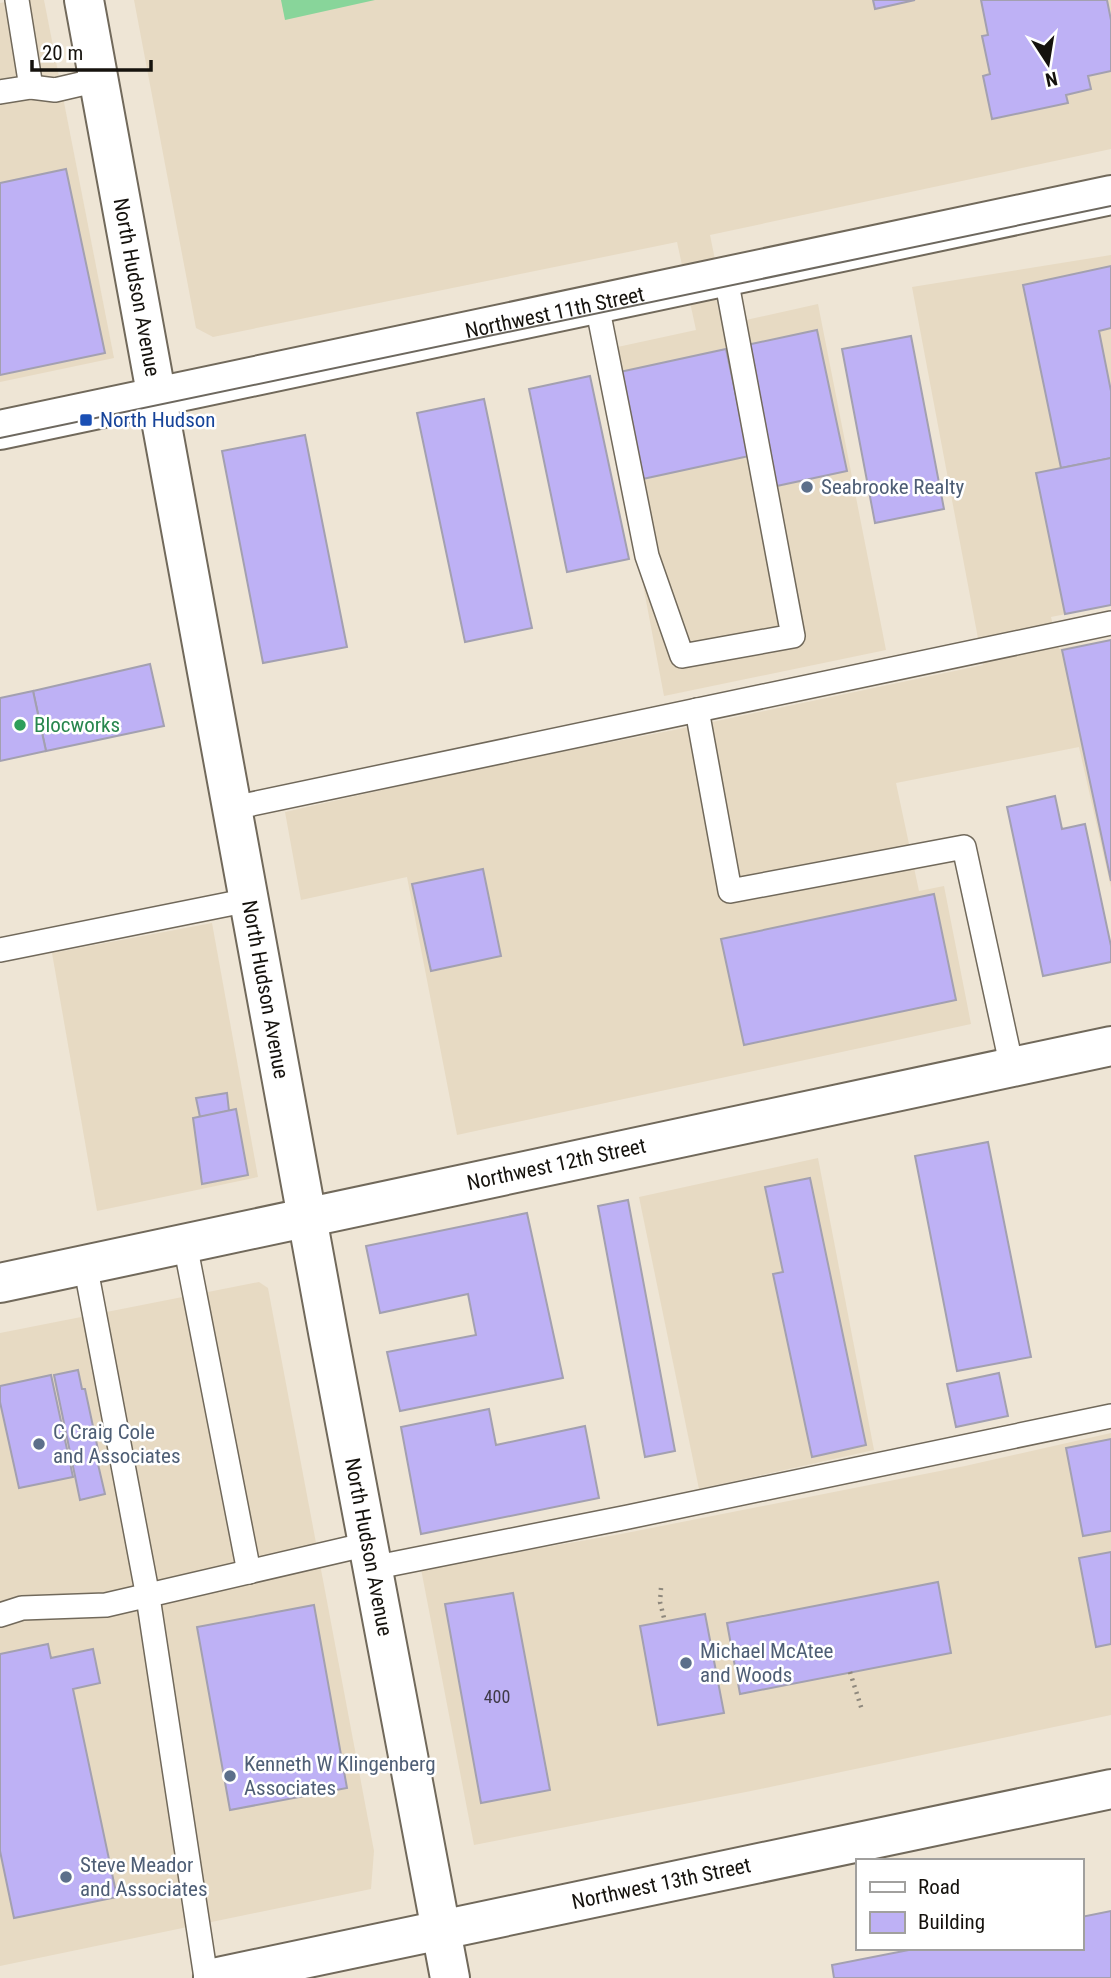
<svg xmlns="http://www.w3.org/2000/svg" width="1111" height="1978" font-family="'Roboto Condensed',sans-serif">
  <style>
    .built { fill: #e7dac3 }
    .green { fill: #88d59a }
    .building { fill: #beb1f5; stroke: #a3a0b0; stroke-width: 2 }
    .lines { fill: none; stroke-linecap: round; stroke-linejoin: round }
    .lane-casing { stroke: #71695b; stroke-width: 26 }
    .street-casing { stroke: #71695b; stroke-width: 42 }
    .secondary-casing { stroke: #71695b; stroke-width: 42 }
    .path { stroke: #8e887d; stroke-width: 4.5; stroke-dasharray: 2 5; stroke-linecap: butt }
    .lane { stroke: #fff; stroke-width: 23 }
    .street { stroke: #fff; stroke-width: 38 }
    .secondary { stroke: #fff; stroke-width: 38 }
    .tram { stroke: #6d685f; stroke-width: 2 }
    .transit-dot { fill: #1a4fb4; stroke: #fff; stroke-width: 2.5 }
    .service-dot { fill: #5c6f8a; stroke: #fff; stroke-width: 2.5 }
    .leisure-dot { fill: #2e9e5b; stroke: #fff; stroke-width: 2.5 }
    .labels { text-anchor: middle; stroke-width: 5; stroke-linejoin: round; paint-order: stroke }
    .number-label { font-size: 18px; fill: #3f3a47 }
    .street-label { font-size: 21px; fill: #15120d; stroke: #fff }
    .transit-label { font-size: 21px; fill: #164399; stroke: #fff; text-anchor: start }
    .service-label { font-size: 21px; fill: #4e5e75; stroke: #fff; text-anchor: start }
    .leisure-label { font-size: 21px; fill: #27864d; stroke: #fff; text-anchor: start }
  </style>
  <rect width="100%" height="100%" fill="#eee5d5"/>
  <g class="built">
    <polygon points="17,0 44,0 114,358 0,382 0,3"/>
    <polygon points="134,0 1111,0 1111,149 710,235 728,324 818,304 886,650 664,696 599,351 696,330 677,242 213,337 196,328"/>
    <polygon points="1111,255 1111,605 1051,617 1059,649 1111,639 1111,888 1079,747 896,783 919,891 944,886 971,1024 457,1135 407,877 301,900 285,812 479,768 674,730 983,665 912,287"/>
    <polygon points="212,923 258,1177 97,1211 52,953"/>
    <polygon points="818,1158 874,1450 699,1489 639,1197"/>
    <polygon points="259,1282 268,1288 374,1851 371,1889 0,1966 0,1333"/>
    <polygon points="1111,1433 1111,1715 751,1791 474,1845 421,1569 621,1534 965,1466"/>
  </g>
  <polygon class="green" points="281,0 375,0 285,20"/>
  <g class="building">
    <polygon points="873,0 915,0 875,9"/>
    <polygon points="981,0 1107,0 1111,20 1111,71 1088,76 1091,89 1066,95 1068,103 992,119 983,76 990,74 982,36 988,35"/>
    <polygon points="66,169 105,353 0,375 0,183"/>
    <polygon points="1111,266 1111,328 1099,331 1111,391 1111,458 1061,468 1023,285"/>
    <polygon points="817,330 847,471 772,487 742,346"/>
    <polygon points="911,336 944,509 875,523 842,349"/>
    <polygon points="726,349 749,456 638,480 615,373"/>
    <polygon points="590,376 629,559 567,572 529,389"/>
    <polygon points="484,399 532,628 465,642 417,413"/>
    <polygon points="305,435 347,647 263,663 222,451"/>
    <polygon points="1111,458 1111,605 1065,614 1036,473"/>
    <polygon points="1111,640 1111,881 1062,650"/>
    <polygon points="150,664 164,726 46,751 33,691"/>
    <polygon points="33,691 46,751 0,761 0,698"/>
    <polygon points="1055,796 1062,829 1085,824 1111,946 1111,962 1043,976 1007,807"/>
    <polygon points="483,869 501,956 431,971 412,884"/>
    <polygon points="934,894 956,1000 744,1045 721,939"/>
    <polygon points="227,1093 229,1111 200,1117 196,1098"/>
    <polygon points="236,1109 248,1175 202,1184 193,1118"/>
    <polygon points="988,1142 1031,1357 957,1371 915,1156"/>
    <polygon points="810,1178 866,1445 812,1457 773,1274 783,1272 765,1187"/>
    <polygon points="628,1200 675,1451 645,1457 598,1206"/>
    <polygon points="527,1213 563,1378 400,1411 387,1352 476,1335 468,1294 380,1313 366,1246"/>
    <polygon points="78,1370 82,1389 85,1389 100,1459 97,1460 105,1494 80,1500 54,1375"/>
    <polygon points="999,1373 1008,1416 956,1427 947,1384"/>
    <polygon points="51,1375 73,1477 19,1488 0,1402 0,1386"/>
    <polygon points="489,1409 496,1445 585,1426 599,1498 421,1534 401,1427"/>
    <polygon points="1111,1439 1111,1531 1083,1536 1066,1448"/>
    <polygon points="1111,1552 1111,1644 1096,1647 1079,1558"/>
    <polygon points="938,1582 951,1653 740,1694 727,1623"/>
    <polygon points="513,1593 550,1790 481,1803 445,1604"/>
    <polygon points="314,1605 347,1788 230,1810 197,1627"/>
    <polygon points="705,1614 724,1713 658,1725 640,1626"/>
    <polygon points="48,1644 51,1658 93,1649 100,1683 73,1689 117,1897 14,1918 0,1851 0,1654"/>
    <polygon points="1111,1911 1111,1978 834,1978 832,1965 919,1948 1081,1948 1081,1917"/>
  </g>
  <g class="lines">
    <g class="lane-casing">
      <g id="lane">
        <polyline points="17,0 31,87"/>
        <polyline points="0,92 31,87 55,90 98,80"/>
        <polyline points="597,305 647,556 682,656 793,636 726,278"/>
        <polyline points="697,710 730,891 964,847 1012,1068"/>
        <polyline points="233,808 1111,623"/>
        <polyline points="0,950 249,900"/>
        <polyline points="185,1244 249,1572"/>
        <polyline points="85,1264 148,1597 206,1978"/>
        <polyline points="372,1568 628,1517 1111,1416"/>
        <polyline points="0,1615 22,1608 106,1605 368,1544"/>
      </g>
    </g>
    <g class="street-casing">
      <g id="street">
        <path id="s1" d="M0,430L1111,195"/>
        <path id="s2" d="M0,1283L1111,1046"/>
      </g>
    </g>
    <g class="secondary-casing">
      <g id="secondary">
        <path id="s3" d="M84,0L328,1332L450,1978"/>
        <path id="s4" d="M213,1978L1111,1789"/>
      </g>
    </g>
    <g class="path">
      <polyline points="661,1588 660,1602 665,1622"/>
      <polyline points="850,1672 862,1710"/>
    </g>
    <use href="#lane" class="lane"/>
    <use href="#street" class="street"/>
    <use href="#secondary" class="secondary"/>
    <polyline class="tram" points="0,438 1111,206"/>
  </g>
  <rect class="transit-dot" x="79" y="413" width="14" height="14" rx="3.5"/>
  <g class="service-dot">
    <circle cx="807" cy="487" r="7"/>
    <circle cx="39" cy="1444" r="7"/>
    <circle cx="686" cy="1663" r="7"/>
    <circle cx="230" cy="1776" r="7"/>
    <circle cx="66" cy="1877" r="7"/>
  </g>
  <circle class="leisure-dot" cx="20" cy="725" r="7"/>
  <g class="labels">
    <g class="number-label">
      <text x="497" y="1703">400</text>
    </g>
    <g class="street-label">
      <text dy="7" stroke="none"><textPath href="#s3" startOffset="292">North Hudson Avenue</textPath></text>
      <text dy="7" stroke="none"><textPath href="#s1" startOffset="567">Northwest 11th Street</textPath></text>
      <text dy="7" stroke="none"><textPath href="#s3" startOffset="1006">North Hudson Avenue</textPath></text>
      <text dy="7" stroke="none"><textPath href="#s2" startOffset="569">Northwest 12th Street</textPath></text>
      <text dy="7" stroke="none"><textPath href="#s3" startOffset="1573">North Hudson Avenue</textPath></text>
      <text dy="7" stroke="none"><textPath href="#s4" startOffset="458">Northwest 13th Street</textPath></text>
    </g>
    <g class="transit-label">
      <text x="100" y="427">North Hudson</text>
    </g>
    <g class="service-label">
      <text x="821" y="494">Seabrooke Realty</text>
      <text x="53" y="1439">C Craig Cole<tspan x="53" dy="24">and Associates</tspan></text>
      <text x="700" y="1658">Michael McAtee<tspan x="700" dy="24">and Woods</tspan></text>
      <text x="244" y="1771">Kenneth W Klingenberg<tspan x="244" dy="24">Associates</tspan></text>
      <text x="80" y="1872">Steve Meador<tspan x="80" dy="24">and Associates</tspan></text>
    </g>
    <g class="leisure-label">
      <text x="34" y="732">Blocworks</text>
    </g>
  </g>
  <rect x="856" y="1859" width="228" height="91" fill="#ffffff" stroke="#a1a09e" stroke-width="2"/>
  <rect x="870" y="1882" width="35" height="10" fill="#ffffff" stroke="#a1a09e" stroke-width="2"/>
  <text x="918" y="1894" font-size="21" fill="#15120d">Road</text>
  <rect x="870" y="1912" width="35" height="21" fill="#beb1f5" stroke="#a1a09e" stroke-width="2"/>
  <text x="918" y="1929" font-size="21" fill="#15120d">Building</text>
  <g transform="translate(1048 63) rotate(168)" stroke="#ffffff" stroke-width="5" paint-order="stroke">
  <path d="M0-5L12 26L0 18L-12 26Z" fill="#15120d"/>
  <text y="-10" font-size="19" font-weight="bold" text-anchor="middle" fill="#15120d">N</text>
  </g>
  <path d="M32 60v10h119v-10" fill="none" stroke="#15120d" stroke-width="3.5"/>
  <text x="42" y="60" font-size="21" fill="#15120d" stroke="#ffffff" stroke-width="5" paint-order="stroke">20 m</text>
</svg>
